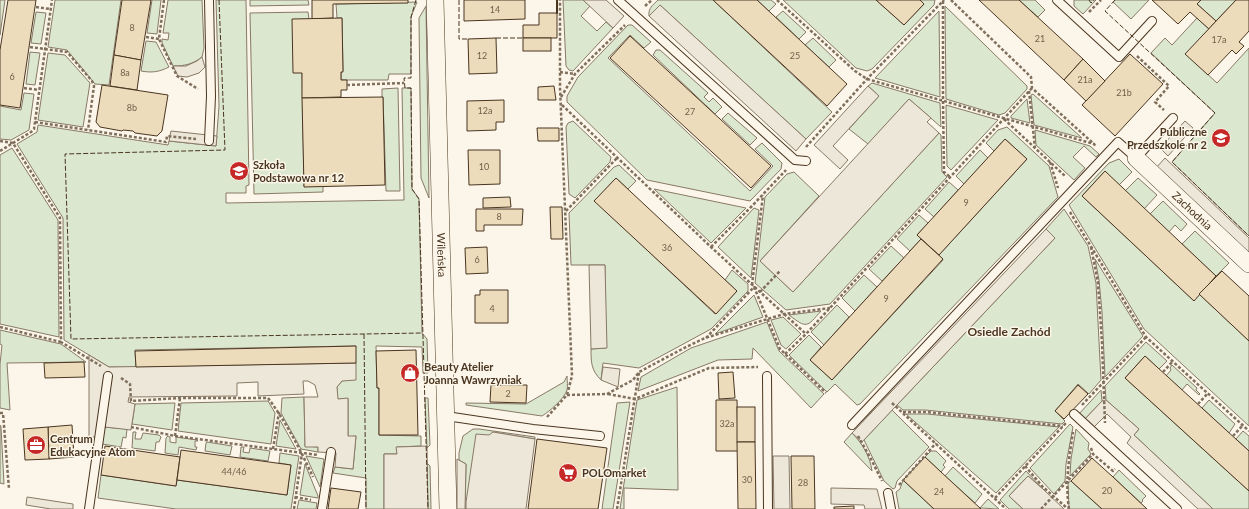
<svg xmlns="http://www.w3.org/2000/svg" width="1249" height="509" font-family="Lato,sans-serif">
  <style>
    .green { fill: #dce7d0; stroke: #887966 }
    .parking { fill: #ede7d9; stroke: #887966 }
    .building { fill: #ecdcbc; stroke: #4a3520 }
    .lines { fill: none; stroke-linecap: round; stroke-linejoin: round }
    .service-casing { stroke: #4a3520; stroke-width: 10 }
    .minor-casing { stroke: #4a3520; stroke-width: 18 }
    .path { stroke: #7f6f5c; stroke-width: 2.5; stroke-dasharray: 3 2; stroke-linecap: butt }
    .service { stroke: #fbf6e9; stroke-width: 8 }
    .minor { stroke: #fbf6e9; stroke-width: 17 }
    .fence { stroke: #4a3520; stroke-width: 1; stroke-dasharray: 5 2; stroke-linecap: butt }
    .wall { stroke: #4a3520; stroke-width: 2 }
    .labels { text-anchor: middle; stroke-width: 3; stroke-linejoin: round; paint-order: stroke }
    .number-label { font-size: 9px; fill: #725f47 }
    .poi-label { font-size: 11px; font-weight: bold; fill: #4a3520; stroke: #fbf6e9; text-anchor: start }
    .street-label { font-size: 11px; fill: #4a3520; stroke: #fbf6e9 }
    .neighbourhood-label { font-size: 12px; font-weight: bold; fill: #4a3520; stroke: #fbf6e9 }
  </style>
  <rect width="100%" height="100%" fill="#fbf6e9"/>
  <g class="green">
    <polygon points="0,0 5,0 0,35"/>
    <polygon points="55,0 121,0 109,85 95,84 67,50 48,47"/>
    <polygon points="152,0 161,0 157,34 147,33"/>
    <path d="M168,0H202L204,48L202,57C193,64 185,66 173,66L162,43V39L168,40L169,33H163Z"/>
    <polygon points="216,0 246,0 249,185 246,186 246,193 226,193 226,203 404,200 402,88 411,88 412,189 419,199 422,333 427,339 428,373 423,373 422,347 376,346 377,388 379,388 379,435 421,436 421,446 397,447 397,454 384,454 384,509 366,509 366,478 333,473 335,467 353,469 356,436 348,437 348,399 337,399 337,387 342,381 346,379 356,346 135,350 136,367 109,367 64,340 63,218 17,144 37,132 38,125 168,145 169,141 216,146 219,106"/>
    <polygon points="250,0 308,0 309,5 250,6"/>
    <polygon points="563,0 583,0 590,6 581,16 597,31 606,22 613,28 573,71 569,70 566,66"/>
    <path d="M658,0H713L832,112L806,139L660,5L649,16C648,8 653,5 658,0Z"/>
    <polygon points="757,0 771,0 776,4 769,11"/>
    <polygon points="783,0 876,0 904,25 924,4 920,0 935,0 934,5 872,69 867,71 856,68"/>
    <polygon points="1019,0 1035,0 1045,10 1038,17"/>
    <polygon points="1074,0 1096,0 1083,14 1074,6"/>
    <polygon points="1115,0 1149,0 1131,19 1113,2"/>
    <polygon points="1201,0 1236,0 1216,21 1197,4"/>
    <polygon points="417,2 411,17 411,74 389,74 388,80 341,80 341,72 343,71 342,18 337,18 336,4"/>
    <polygon points="426,6 429,198 421,178 419,18"/>
    <polygon points="945,6 1027,86 1027,89 1005,113 999,115 946,99"/>
    <polygon points="783,11 806,32 799,39 776,17"/>
    <polygon points="939,11 940,97 875,78"/>
    <polygon points="36,12 46,13 41,44 31,43"/>
    <polygon points="308,12 309,19 302,73 304,186 323,186 323,192 254,194 250,13"/>
    <polygon points="1197,18 1209,29 1186,54 1217,83 1249,48 1249,236 1172,162 1215,113 1151,53 1165,38 1172,45"/>
    <polygon points="628,25 632,25 651,42 644,48 630,35 608,58 750,191 773,166 755,149 762,143 782,163 781,169 750,201 647,180 567,102 567,96 578,77"/>
    <polygon points="813,38 836,60 829,67 805,45"/>
    <path d="M146,41L156,42L169,67C159,72 152,73 141,71Z"/>
    <polygon points="656,50 660,50 708,93 704,97 709,102 713,98 722,107 715,114 653,55"/>
    <polygon points="30,52 40,53 35,85 26,84"/>
    <polygon points="48,53 65,55 90,83 83,127 38,120"/>
    <polygon points="872,83 940,103 941,127 909,99 868,144 849,129 879,96 868,86"/>
    <polygon points="398,88 400,191 386,191 383,97 382,97 382,89"/>
    <polygon points="24,93 34,94 29,130 11,140 0,139 0,106 21,110"/>
    <polygon points="1033,94 1082,138 1034,125 1031,95"/>
    <polygon points="1027,99 1030,123 1011,118 1011,116"/>
    <polygon points="946,105 998,120 951,170 947,166"/>
    <polygon points="728,113 757,138 750,145 722,119"/>
    <polygon points="573,121 611,157 610,162 575,198 569,194 566,127 568,123"/>
    <polygon points="1007,127 1049,166 1058,197 860,404 857,405 835,384 827,392 789,355 809,335 821,347 810,360 832,380 943,260 939,255 1027,159 1005,139 994,151 986,143 998,130"/>
    <polygon points="1035,130 1090,146 1099,154 1096,157 1084,146 1073,157 1085,168 1074,180 1036,145"/>
    <polygon points="939,133 941,135 942,172 947,177 830,304 786,310 755,283 765,197 787,174 794,172 819,196 760,261 793,292"/>
    <polygon points="12,148 58,220 59,337 0,324 0,155"/>
    <polygon points="980,150 988,158 964,184 956,176"/>
    <polygon points="1119,159 1132,172 1119,185 1104,172 1082,196 1193,300 1199,294 1249,341 1249,426 1144,329 1069,205 1109,163"/>
    <path d="M619,165L636,181L628,189L616,178L595,201L715,314L737,291L725,280L732,270L748,284V291L711,329L639,368L603,363L601,380C591,370 591,362 591,349L606,348L605,265H571L569,213L614,167Z"/>
    <polygon points="1138,178 1157,195 1144,209 1125,191"/>
    <polygon points="949,182 958,190 934,217 925,209"/>
    <polygon points="654,189 746,208 711,243"/>
    <polygon points="1163,201 1187,224 1181,231 1175,225 1169,232 1150,214"/>
    <polygon points="754,208 759,210 751,278 718,247"/>
    <polygon points="1064,209 1088,246 1096,283 1101,380 1089,394 1078,384 1055,411 1065,421 1062,424 925,410 903,410 897,405 1055,238 1046,229"/>
    <polygon points="919,215 928,223 917,235 921,239 910,251 897,239"/>
    <polygon points="1195,231 1229,263 1216,276 1182,244"/>
    <polygon points="891,246 904,258 882,281 869,269"/>
    <polygon points="1095,259 1143,336 1105,377 1102,312 1099,280"/>
    <polygon points="864,275 877,287 855,311 842,298"/>
    <polygon points="754,295 763,317 715,334"/>
    <polygon points="837,305 849,317 824,345 811,332"/>
    <path d="M821,311C807,327 807,329 789,315Z"/>
    <polygon points="783,317 801,334 786,349 781,345 771,320"/>
    <polygon points="767,322 779,351 824,394 811,408 753,348 752,359 718,360 638,391 641,377 691,348"/>
    <polygon points="0,330 61,344 86,362 7,363 10,410 0,408 0,364 2,345 0,344"/>
    <polygon points="1146,342 1167,361 1159,369 1145,356 1125,378 1249,491 1249,509 1213,509 1134,435 1139,429 1106,400 1105,386"/>
    <polygon points="1172,365 1197,388 1196,390 1200,394 1199,395 1187,384 1182,390 1166,376 1171,370 1170,368"/>
    <path d="M567,376C567,381 568,386 567,390C564,399 550,411 542,416L466,405V403L526,404L564,382Z"/>
    <polygon points="677,387 678,490 624,488 624,509 620,509 637,400"/>
    <polygon points="1101,390 1102,401 1084,420 1078,415"/>
    <polygon points="304,397 305,446 318,447 318,452 301,449 281,413 282,398"/>
    <polygon points="425,398 428,398 430,445 427,448"/>
    <polygon points="1209,400 1235,424 1229,433 1202,408"/>
    <polygon points="268,401 275,413 271,444 178,431 181,403"/>
    <polygon points="630,402 613,509 602,509 617,403"/>
    <polygon points="175,403 172,430 132,424 135,404"/>
    <polygon points="892,410 929,447 897,481 895,488 893,489 884,481 864,440"/>
    <polygon points="906,414 927,414 1059,427 996,493"/>
    <polygon points="280,420 296,449 276,446"/>
    <polygon points="1070,424 1073,427 1066,464 1065,481 1054,494 1030,468"/>
    <polygon points="0,425 1,427 4,484 0,483"/>
    <polygon points="104,427 127,429 126,438 123,437 121,447 102,444"/>
    <polygon points="473,429 479,429 535,437 535,439 493,432 466,509 465,509 466,464 459,460 459,453 463,436"/>
    <polygon points="1076,429 1089,443 1088,449 1091,454 1070,476 1071,459"/>
    <polygon points="1243,431 1249,436 1249,451 1236,439"/>
    <polygon points="133,432 136,432 135,439 141,439 143,433 159,435 161,437 159,442 156,442 155,451 132,448"/>
    <path d="M852,433C862,443 870,456 872,471L844,442Z"/>
    <polygon points="168,436 170,437 170,442 176,443 176,437 197,440 198,441 195,441 195,447 197,447 196,450 179,447 178,455 165,453 166,438"/>
    <polygon points="207,442 232,446 230,455 205,451 206,443"/>
    <polygon points="241,447 244,447 243,452 249,453 250,448 270,451 268,461 240,457"/>
    <polygon points="931,451 936,451 946,461 943,465 945,467 941,472 925,457"/>
    <polygon points="280,453 299,456 291,509 176,509 98,498 101,475 176,486 177,480 287,495 291,465 279,463"/>
    <polygon points="306,456 324,459 320,487"/>
    <polygon points="427,463 430,466 431,509 428,509"/>
    <polygon points="305,464 318,496 318,498 300,495"/>
    <polygon points="953,467 982,494 975,503 945,476"/>
    <polygon points="1119,470 1146,496 1142,500 1143,501 1141,503 1113,477"/>
    <polygon points="1026,471 1044,490 1028,476 1009,496 1023,509 1009,509 1000,500"/>
    <polygon points="903,480 934,509 899,509 896,492 900,489"/>
    <polygon points="1071,481 1102,509 1069,509 1068,483"/>
    <polygon points="988,499 999,509 980,508"/>
    <polygon points="299,500 317,503 316,509 297,509"/>
  </g>
  <g class="parking">
    <polygon points="583,0 606,0 624,16 613,28"/>
    <polygon points="660,5 806,139 796,151 649,16"/>
    <polygon points="202,57 205,67 199,73 187,77 178,76 173,66 186,66 197,61"/>
    <polygon points="868,86 879,96 833,146 848,160 840,169 814,145"/>
    <polygon points="909,99 931,118 927,122 939,133 793,292 760,261"/>
    <polygon points="1185,121 1193,128 1168,156 1160,148"/>
    <polygon points="171,131 217,136 216,146 169,141"/>
    <polygon points="1165,158 1249,238 1249,251 1246,254 1156,168"/>
    <polygon points="1046,229 1055,238 862,442 852,433"/>
    <polygon points="589,265 605,265 607,348 591,349"/>
    <polygon points="89,355 109,367 356,363 356,380 342,381 337,387 338,399 348,398 348,436 356,436 353,469 335,467 336,453 318,452 318,447 305,447 304,397 318,397 315,385 308,381 303,381 304,394 258,396 258,382 237,383 237,396 129,397 128,402 135,404 131,430 105,427 103,437 89,437"/>
    <polygon points="603,367 620,369 618,387 601,380"/>
    <polygon points="1106,400 1139,429 1134,435 1213,509 1198,509 1127,443 1131,437 1107,414 1093,428 1084,420 1102,401"/>
    <polygon points="493,432 535,439 526,509 466,509 466,502 476,434 489,435"/>
    <polygon points="427,446 428,509 384,509 384,454 397,454 396,447"/>
    <polygon points="773,456 789,456 790,509 774,509"/>
    <polygon points="457,459 466,464 465,509 457,509"/>
    <polygon points="1028,476 1044,490 1064,509 1023,509 1009,496"/>
    <polygon points="831,488 877,489 882,509 865,509 864,505 831,504"/>
    <polygon points="27,497 73,504 73,509 51,509 26,505"/>
  </g>
  <g class="building">
    <polygon points="8,0 36,0 20,108 0,105 0,50"/>
    <polygon points="122,0 151,0 141,60 114,55"/>
    <polygon points="312,0 408,0 408,3 333,4 333,18 312,19"/>
    <polygon points="464,0 525,0 525,19 464,21"/>
    <polygon points="713,0 757,0 847,84 827,106"/>
    <polygon points="876,0 920,0 924,4 904,25"/>
    <polygon points="979,0 1019,0 1083,59 1064,80"/>
    <polygon points="1152,0 1201,0 1197,4 1216,21 1209,29 1190,12 1178,24"/>
    <polygon points="1236,0 1249,0 1249,31 1239,42 1244,46 1236,54 1232,50 1208,75 1185,54"/>
    <polygon points="539,13 557,13 557,38 523,38 523,25 539,25"/>
    <polygon points="342,18 343,72 341,72 341,80 347,80 347,90 341,90 341,97 302,98 302,73 293,73 292,19"/>
    <polygon points="630,36 771,166 751,188 610,58"/>
    <polygon points="496,38 497,73 469,74 468,39"/>
    <rect x="523" y="38" width="28" height="13"/>
    <polygon points="1130,54 1163,84 1115,136 1082,105"/>
    <polygon points="114,55 141,60 137,90 110,86"/>
    <polygon points="1083,59 1105,81 1086,101 1064,80"/>
    <polygon points="102,85 168,95 162,131 157,136 135,133 133,131 123,130 122,131 100,127 96,122"/>
    <polygon points="554,86 556,100 538,100 538,87"/>
    <polygon points="383,97 385,185 304,187 302,98"/>
    <polygon points="504,100 504,122 496,122 496,130 467,131 467,101"/>
    <polygon points="537,128 559,128 559,141 538,141"/>
    <polygon points="1005,139 1027,159 939,255 917,235"/>
    <polygon points="468,150 500,150 500,184 469,185"/>
    <polygon points="1105,171 1216,276 1194,301 1082,196"/>
    <polygon points="616,178 737,291 716,314 594,201"/>
    <polygon points="510,197 511,207 483,208 483,198"/>
    <polygon points="550,207 562,207 563,239 551,239"/>
    <polygon points="476,209 523,209 522,225 484,225 484,231 476,231"/>
    <polygon points="921,239 943,259 832,380 810,360"/>
    <polygon points="487,247 488,273 466,274 465,248"/>
    <polygon points="1222,271 1249,296 1249,341 1199,294"/>
    <polygon points="480,290 508,290 508,323 475,323 475,295 480,295"/>
    <polygon points="356,346 356,363 136,367 135,351"/>
    <polygon points="416,350 418,435 379,435 379,388 377,388 376,351"/>
    <polygon points="1145,356 1249,451 1249,491 1125,378"/>
    <polygon points="84,362 85,377 45,378 44,363"/>
    <polygon points="733,372 735,398 719,399 718,373"/>
    <polygon points="491,385 527,385 526,403 490,402"/>
    <polygon points="1078,385 1088,394 1064,419 1055,411"/>
    <polygon points="716,400 737,400 738,451 716,451"/>
    <rect x="737" y="407" width="18" height="35"/>
    <polygon points="72,425 74,457 49,459 48,427"/>
    <polygon points="48,427 49,459 25,460 23,429"/>
    <polygon points="537,439 607,448 598,509 528,509"/>
    <polygon points="737,442 755,442 756,509 738,509"/>
    <polygon points="105,446 180,457 176,486 101,475"/>
    <polygon points="181,450 291,465 287,495 177,480"/>
    <polygon points="791,456 814,456 815,509 792,509"/>
    <polygon points="925,457 941,472 981,509 934,509 903,480"/>
    <polygon points="1092,458 1113,477 1147,509 1102,509 1071,481"/>
    <polygon points="331,488 361,492 358,509 328,509"/>
    <polygon points="854,506 854,509 834,509 834,507"/>
  </g>
  <g class="lines">
    <g class="service-casing">
      <g id="service">
        <polyline points="209,0 211,96 209,141"/>
        <polyline points="618,0 795,160 806,161"/>
        <polyline points="1057,0 1119,57 1152,21"/>
        <polyline points="767,376 768,509"/>
        <polyline points="1074,414 1177,509"/>
        <polyline points="446,416 533,429 600,436"/>
        <polyline points="852,425 1118,142 1136,158 1173,118"/>
        <polyline points="888,493 891,509"/>
        <polyline points="89,509 108,376"/>
        <polyline points="322,509 331,452"/>
      </g>
    </g>
    <g class="minor-casing">
      <g id="minor">
        <path id="s1" d="M435,0L448,509"/>
        <path id="s2" d="M1136,158L1249,264"/>
      </g>
    </g>
    <g class="path">
      <polyline points="164,0 159,39 177,76 198,89"/>
      <polyline points="777,0 855,71 867,79 1094,144 1096,147"/>
      <polyline points="951,0 1031,77 1032,88 1094,144"/>
      <polyline points="943,1 943,101 944,172 950,177"/>
      <polyline points="645,6 652,0"/>
      <polyline points="36,7 50,9"/>
      <polyline points="1089,12 1101,0"/>
      <polyline points="146,37 159,39"/>
      <polyline points="30,47 67,52 92,81 94,86 88,130"/>
      <polyline points="1137,56 1169,86 1155,102 1164,110"/>
      <polyline points="560,72 575,74"/>
      <polyline points="347,85 404,83"/>
      <polyline points="24,88 39,90"/>
      <polyline points="1029,91 1035,148"/>
      <polyline points="561,97 575,74 625,25"/>
      <polyline points="562,105 711,247 806,334"/>
      <polyline points="1004,119 1066,177"/>
      <polyline points="35,122 166,142 167,136 196,139"/>
      <polyline points="0,141 13,143 60,218 61,342 101,366"/>
      <polyline points="806,147 867,79 944,0"/>
      <polyline points="0,151 31,132 34,129 52,0"/>
      <polyline points="1050,162 1058,188"/>
      <polyline points="566,211 617,158"/>
      <polyline points="1070,212 1146,337 1249,431"/>
      <polyline points="711,247 752,206 786,170"/>
      <polyline points="1091,247 1098,283 1102,343 1105,423"/>
      <polyline points="752,285 763,195"/>
      <polyline points="760,292 780,271"/>
      <polyline points="0,327 61,342"/>
      <polyline points="706,338 754,287 780,349 826,393"/>
      <polyline points="785,354 806,334 1032,88"/>
      <polyline points="1163,372 1173,361"/>
      <path d="M121,378L130,384L131,401L180,398H268C286,422 300,449 313,477"/>
      <polyline points="608,394 635,399 709,368 758,367"/>
      <polyline points="567,395 607,394 633,380 639,372 686,347 705,338 784,314 830,308"/>
      <polyline points="892,403 1006,509"/>
      <polyline points="1198,404 1208,393"/>
      <polyline points="1082,405 1146,337"/>
      <polyline points="903,412 925,412 1063,426"/>
      <polyline points="0,413 3,413 9,489"/>
      <polyline points="547,417 567,395 572,376 560,88 560,0"/>
      <polyline points="131,427 175,436 318,455"/>
      <polyline points="175,436 180,398"/>
      <polyline points="858,436 871,459 882,481"/>
      <polyline points="1233,436 1243,425"/>
      <polyline points="1091,448 1093,454 1113,471 1115,469"/>
      <polyline points="273,449 279,412"/>
      <polyline points="1025,466 1043,487 1068,509"/>
      <polyline points="899,485 936,443"/>
      <polyline points="295,497 311,500"/>
      <polyline points="995,498 1066,423"/>
      <polyline points="294,509 302,453"/>
      <polyline points="617,509 639,372"/>
      <polyline points="1041,509 1093,454"/>
      <path d="M1069,509C1065,483 1069,458 1073,432"/>
    </g>
    <use href="#service" class="service"/>
    <use href="#minor" class="minor"/>
    <g class="fence">
      <polyline points="219,0 225,150 65,154 71,339 422,333"/>
      <polyline points="416,0 411,17 411,78 404,78 405,88 411,88 412,189 419,199 428,509"/>
      <polyline points="459,0 459,39 468,39"/>
      <polyline points="1089,0 1091,3 1094,0"/>
      <polyline points="1115,0 1105,11 1215,113 1172,162 1249,236"/>
      <polyline points="496,38 523,38"/>
      <polyline points="364,334 366,509"/>
    </g>
    <polyline class="wall" points="557,0 557,13"/>
  </g>
  <defs>
    <g id="school-disc" transform="scale(1)"><circle r="9.5" fill="#c62828" stroke="#fbf6e9"/><path d="M0-5L7-2L0 1L-7-2ZM-4 1L0 2.5L4 1V4Q0 6-4 4Z" fill="#fff"/></g>
    <g id="shop-disc" transform="scale(1)"><circle r="9.5" fill="#c62828" stroke="#fbf6e9"/><path d="M-5-2.5h2.3a2.7 3.5 0 0 1 5.4 0H5L5.5 6h-11ZM-1.5-2.5h3a1.5 2.3 0 0 0-3 0Z" fill="#fff"/></g>
    <g id="office-disc" transform="scale(1)"><circle r="9.5" fill="#c62828" stroke="#fbf6e9"/><path d="M-6-3h4V-5.5h4V-3h4V5H-6ZM-1-4.5V-3h2v-1.5ZM-6 0V1H6V0Z" fill="#fff"/></g>
    <g id="supermarket-disc" transform="scale(1)"><circle r="9.5" fill="#c62828" stroke="#fbf6e9"/><path d="M-6-5.5h2.5l.6 2H6L4.5 2H-2.5L-4.4-4H-6ZM-1.5 3.2a1.3 1.3 0 1 0 .1 0ZM3 3.2a1.3 1.3 0 1 0 .1 0Z" fill="#fff"/></g>
  </defs>
  <g fill-rule="evenodd">
    <use href="#school-disc" x="1221" y="138"/>
    <use href="#school-disc" x="239" y="171"/>
    <use href="#shop-disc" x="410" y="373"/>
    <use href="#office-disc" x="36" y="445"/>
    <use href="#supermarket-disc" x="568" y="473"/>
  </g>
  <g class="labels">
    <g class="number-label">
      <text x="495" y="13">14</text>
      <text x="132" y="31">8</text>
      <text x="1040" y="42">21</text>
      <text x="1219" y="43">17a</text>
      <text x="482" y="59">12</text>
      <text x="795" y="59">25</text>
      <text x="125" y="76">8a</text>
      <text x="12" y="80">6</text>
      <text x="1085" y="83">21a</text>
      <text x="1124" y="96">21b</text>
      <text x="132" y="111">8b</text>
      <text x="485" y="114">12a</text>
      <text x="690" y="115">27</text>
      <text x="484" y="170">10</text>
      <text x="966" y="206">9</text>
      <text x="499" y="220">8</text>
      <text x="667" y="251">36</text>
      <text x="477" y="263">6</text>
      <text x="886" y="302">9</text>
      <text x="492" y="312">4</text>
      <text x="508" y="397">2</text>
      <text x="727" y="427">32a</text>
      <text x="234" y="475">44/46</text>
      <text x="747" y="483">30</text>
      <text x="803" y="486">28</text>
      <text x="1107" y="494">20</text>
      <text x="939" y="495">24</text>
    </g>
    <g class="poi-label">
      <text x="1207" y="136" text-anchor="end">Publiczne<tspan x="1207" dy="13">Przedszkole nr 2</tspan></text>
      <text x="253" y="169">Szkoła<tspan x="253" dy="13">Podstawowa nr 12</tspan></text>
      <text x="424" y="371">Beauty Atelier<tspan x="424" dy="13">Joanna Wawrzyniak</tspan></text>
      <text x="50" y="443">Centrum<tspan x="50" dy="13">Edukacyjne Atom</tspan></text>
      <text x="582" y="477">POLOmarket</text>
    </g>
    <g class="street-label">
      <text dy="4" stroke="none"><textPath href="#s2" startOffset="77">Zachodnia</textPath></text>
      <text dy="4" stroke="none"><textPath href="#s1" startOffset="255">Wileńska</textPath></text>
    </g>
    <g class="neighbourhood-label">
      <text x="1009" y="336">Osiedle Zachód</text>
    </g>
  </g>
</svg>
